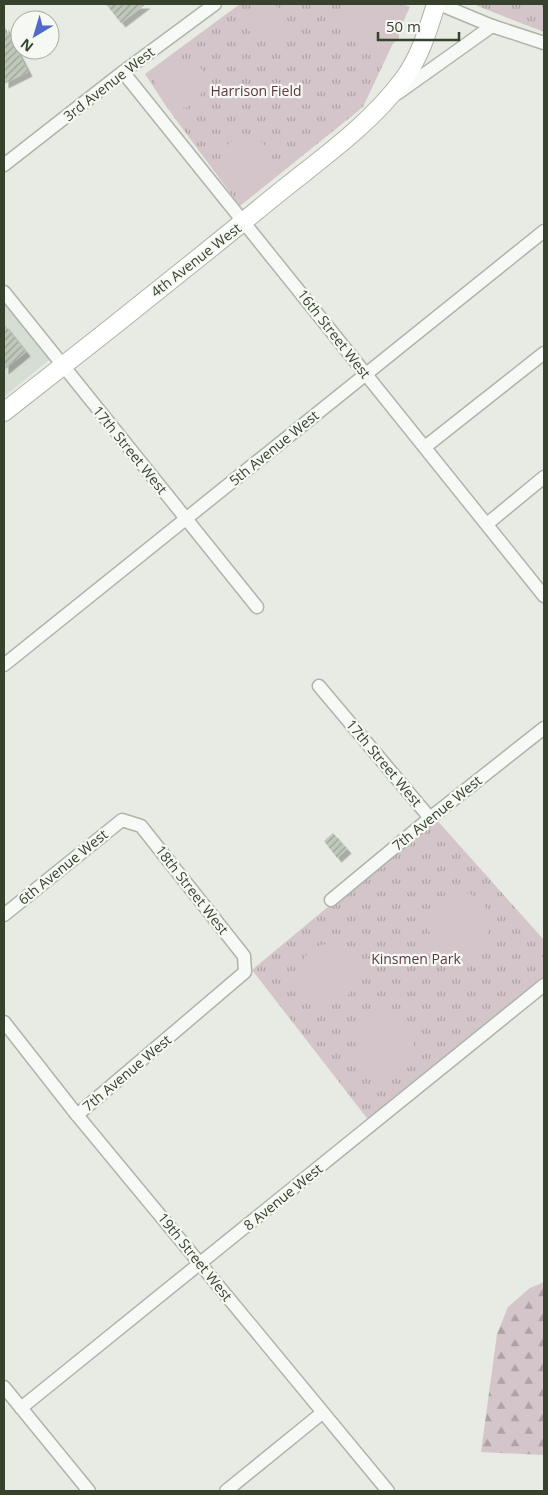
<svg xmlns="http://www.w3.org/2000/svg" width="548" height="1495" font-family="'Open Sans',sans-serif">
  <style>
    .built { fill: #d6ddd2 }
    .grass { fill: url(#grass-tufts) }
    .forest { fill: url(#forest-firs) }
    .garden { fill: #d4c5ca }
    .building { fill: url(#building-hatch); filter: url(#shadow) }
    .lines { fill: none; stroke-linecap: round; stroke-linejoin: round }
    .street-casing { stroke: #aeb5a8; stroke-width: 15 }
    .secondary-casing { stroke: #aeb5a8; stroke-width: 20 }
    .path { stroke: #b5bbb1; stroke-width: 2; stroke-dasharray: 4 4; stroke-linecap: butt }
    .street { stroke: #f7f9f6; stroke-width: 12 }
    .secondary { stroke: #fff; stroke-width: 18 }
    .labels { text-anchor: middle; stroke-width: 4.5; stroke-linejoin: round; paint-order: stroke }
    .street-label { font-size: 14px; fill: #36422c; stroke: #f6f8f3 }
    .park-label { font-size: 14px; fill: #5e3a43; stroke: #f6f8f3 }
  </style>
  <defs>
    <pattern id="grass-tufts" width="24" height="20" patternUnits="userSpaceOnUse" patternTransform="scale(1.25)"><rect width="24" height="20" fill="#d4c5ca"/><path d="M3 7l-1-3M5 7V3M7 7l1-3M15 17l-1-3M17 17v-4M19 17l1-3" fill="none" stroke="#ada2a4"/></pattern>
    <pattern id="forest-firs" width="22" height="20" patternUnits="userSpaceOnUse" patternTransform="scale(1.25)"><rect width="22" height="20" fill="#d4c5ca"/><path d="M5 1l3.5 6h-7zM16 11l3.5 6h-7z" fill="#ada2a4"/></pattern>
    <pattern id="building-hatch" width="6" height="6" patternUnits="userSpaceOnUse" patternTransform="scale(1.25)"><rect width="6" height="6" fill="#c0c7bb"/><path d="M-1 1l2-2M0 6l6-6M5 7l2-2" fill="none" stroke="#9da398"/></pattern>
    <filter id="shadow"><feDropShadow dx="4.5" dy="4.5" stdDeviation="0" flood-color="#0004"/></filter>
  </defs>
  <rect width="100%" height="100%" fill="#e7ebe3"/>
  <polygon class="built" points="4,300 50,359 4,397"/>
  <g class="grass">
    <polygon points="240,4 402,4 410,7 363,107 240,206 168,109 145,74"/>
    <polygon points="474,4 544,4 544,32 480,7"/>
    <polygon points="435,818 544,940 544,979 370,1122 252,970"/>
  </g>
  <polygon class="forest" points="544,1282 544,1455 481,1452 497,1334 508,1307 530,1288"/>
  <g class="garden">
    <polygon points="259,4 272,4 285,11 282,33 266,38 247,30 247,10"/>
    <polygon points="346,4 400,4 399,38 383,53 368,51 347,32"/>
    <path d="M187,59C193,62 199,64 202,70C209,85 199,105 184,108C181,109 175,108 172,107C164,97 155,87 153,74L170,61Z"/>
    <path d="M247,134C263,139 279,156 268,173C263,181 253,186 246,191C214,173 209,147 247,134Z"/>
    <circle cx="459" cy="923" r="31"/>
    <circle cx="329" cy="973" r="29"/>
    <circle cx="385" cy="1044" r="29"/>
  </g>
  <g class="building">
    <polygon points="106,4 146,4 121,23"/>
    <polygon points="4,25 28,72 4,84"/>
    <polygon points="4,324 26,352 4,370"/>
    <polygon points="333,833 347,849 337,858 324,841"/>
  </g>
  <g class="lines">
    <g class="street-casing">
      <g id="street">
        <polyline points="439,4 492,26 544,43"/>
        <polyline points="123,72 544,596"/>
        <polyline points="398,93 492,26"/>
        <polyline points="4,165 123,72 215,4"/>
        <polyline points="4,292 257,607"/>
        <polyline points="425,447 544,353"/>
        <polyline points="487,524 544,477"/>
        <polyline points="4,665 544,231"/>
        <polyline points="319,686 430,818"/>
        <polyline points="331,900 430,818 544,728"/>
        <polyline points="4,915 122,820 141,826 244,956 245,972 77,1115"/>
        <polyline points="4,1022 77,1115 388,1491"/>
        <polyline points="4,1387 89,1491"/>
        <polyline points="21,1408 544,985"/>
        <polyline points="226,1491 322,1413"/>
      </g>
    </g>
    <g class="secondary-casing">
      <path id="secondary" d="M4,412C94,342 183,271 271,199C316,162 368,127 403,80C420,57 428,30 436,4"/>
    </g>
    <polyline class="path" points="22,4 22,5"/>
    <use href="#street" class="street"/>
    <use href="#secondary" class="secondary"/>
  </g>
  <g class="labels">
    <g class="street-label">
      <text transform="translate(109 84) rotate(-38)" y="5">3rd Avenue West</text>
      <text transform="translate(196 260) rotate(-38)" y="5">4th Avenue West</text>
      <text transform="translate(334 334) rotate(52)" y="5">16th Street West</text>
      <text transform="translate(274 448) rotate(-39)" y="5">5th Avenue West</text>
      <text transform="translate(130 450) rotate(51)" y="5">17th Street West</text>
      <text transform="translate(384 763) rotate(50)" y="5">17th Street West</text>
      <text transform="translate(437 813) rotate(-39)" y="5">7th Avenue West</text>
      <text transform="translate(63 867) rotate(-39)" y="5">6th Avenue West</text>
      <text transform="translate(192 890) rotate(52)" y="5">18th Street West</text>
      <text transform="translate(127 1073) rotate(-40)" y="5">7th Avenue West</text>
      <text transform="translate(283 1197) rotate(-39)" y="5">8 Avenue West</text>
      <text transform="translate(195 1257) rotate(51)" y="5">19th Street West</text>
    </g>
    <g class="park-label">
      <text x="256" y="96">Harrison Field</text>
      <text x="416" y="964">Kinsmen Park</text>
    </g>
  </g>
  <rect width="548" height="1495" fill="none" stroke="#36422c" stroke-width="10"/>
  <g transform="translate(35 35) rotate(218)"><circle r="24" fill="#f6f8f3" stroke="#a9afa3"/>
  <path d="M0-4L9 19L0 12L-9 19Z" fill="#4f6ac9"/>
  <text y="-8" font-size="14" font-weight="bold" text-anchor="middle" fill="#36422c">N</text>
  </g>
  <path d="M378 32v8h81v-8" fill="none" stroke="#36422c" stroke-width="2.5"/>
  <text x="386" y="32" font-size="15" fill="#36422c" stroke="#f6f8f3" stroke-width="4" paint-order="stroke">50 m</text>
</svg>
